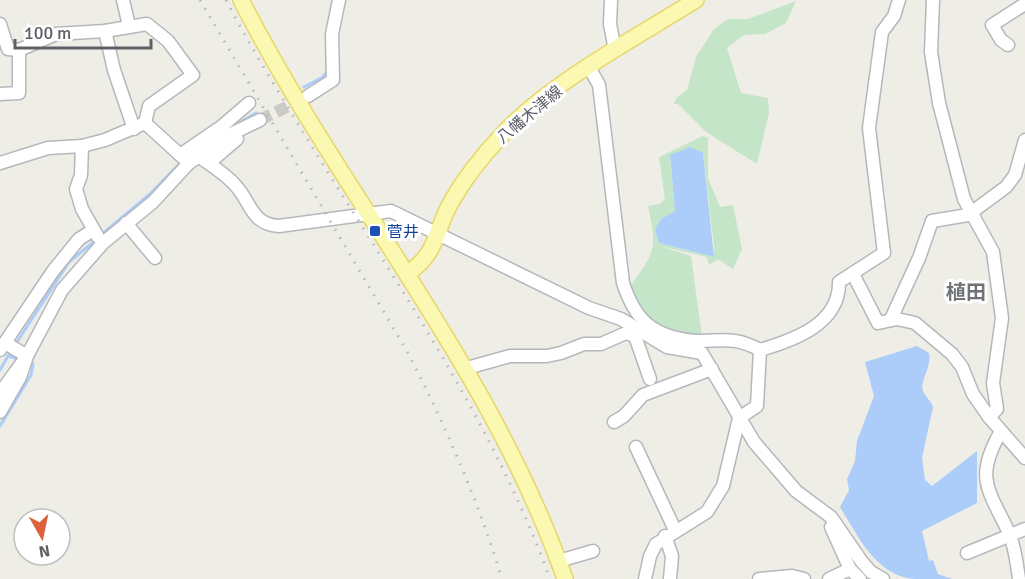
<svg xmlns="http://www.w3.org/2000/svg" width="1025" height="579" font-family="Signika,'Noto Sans JP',sans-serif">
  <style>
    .green { fill: #c5e5c9; fill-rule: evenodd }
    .water { fill: #accdf9 }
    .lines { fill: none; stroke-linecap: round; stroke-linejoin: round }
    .stream { stroke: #accdf9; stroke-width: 3 }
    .minor-tunnel { stroke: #cbcac6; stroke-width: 12; stroke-dasharray: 12 6; stroke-linecap: butt }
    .minor-casing { stroke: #b6b7bc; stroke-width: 15 }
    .major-casing { stroke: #e8d666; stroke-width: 18 }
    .minor { stroke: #fff; stroke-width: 12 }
    .major { stroke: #faf8b1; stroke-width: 15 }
    .rail { stroke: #b6b7b7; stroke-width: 3; stroke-dasharray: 1.5 8; stroke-linecap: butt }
    .transit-dot { fill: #1a4fb4; stroke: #fff; stroke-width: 2 }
    .labels { text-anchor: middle; stroke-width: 6; stroke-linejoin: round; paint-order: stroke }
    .street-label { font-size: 16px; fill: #5e6066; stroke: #fff }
    .transit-label { font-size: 16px; fill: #164399; stroke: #fff; text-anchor: start }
    .quarter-label { font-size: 20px; font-weight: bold; fill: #6f7277; stroke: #fff }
  </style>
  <rect width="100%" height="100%" fill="#efeee6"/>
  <g class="green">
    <polygon points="796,1 786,23 765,34 744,35 727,48 741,93 768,98 769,113 757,164 706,132 678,104 674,104 676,98 687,90 696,57 714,29 728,19 748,19"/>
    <path d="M703,136L708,138V178L720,207L733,205L742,249L733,269L718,259L709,265L707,257L659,246L691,256L702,337L674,335L640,311L631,285C656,251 657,248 648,206L660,204L665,199L659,157ZM703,153L714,246L713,257L659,243L655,230L661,219L675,211L670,159Z"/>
  </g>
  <g class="water">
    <polygon points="690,147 703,153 714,257 659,243 655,230 661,219 675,211 670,155"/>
    <path d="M917,346L929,353C932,368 919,381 923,391C925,396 931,401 933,407L922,458L925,480L932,486L977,451V503L922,531L929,561L933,560L938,574L952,579C939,579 927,579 914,579C876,576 858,536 840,507L849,490L847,479L855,461L857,441L874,396L865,362Z"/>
  </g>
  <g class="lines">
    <g class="stream">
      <polyline points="304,87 323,77 328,70"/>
      <polyline points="232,127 256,113"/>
      <polyline points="101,235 150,194 182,161"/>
      <polyline points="15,345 69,262 96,240"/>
      <polyline points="8,356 18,359"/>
      <polyline points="0,370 11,351"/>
      <polyline points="0,426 31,375 33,364"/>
    </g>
    <polyline class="minor-tunnel" points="260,120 305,98"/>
    <g class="minor-casing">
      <g id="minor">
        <polyline points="123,0 129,26"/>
        <polyline points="611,0 610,24 615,50"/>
        <polyline points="933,0 931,52 939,103 964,199 993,252 1002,318 993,383 997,409 989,417"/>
        <polyline points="0,24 8,49 19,50"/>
        <polyline points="105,31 114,70 134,129"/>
        <polyline points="1008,45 1001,40 992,25 1025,4"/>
        <path d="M589,67L599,85L623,283C636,323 655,337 695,341"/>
        <polyline points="0,94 19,93 19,50 56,34 105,31 147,24 168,41 193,75 149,106 145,123"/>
        <polyline points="308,96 333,80 332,34 339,0"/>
        <polyline points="82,146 81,175 76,189 82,209 98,237"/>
        <polyline points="180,155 221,127 249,103"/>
        <path d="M198,156C211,165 226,174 236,186C252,204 251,224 279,226L391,211L589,308L621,319L667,347L702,353L754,442L796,491L831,517L862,562L871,572L883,579"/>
        <polyline points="0,163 48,148 82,146 105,140 145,123 189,163"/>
        <polyline points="209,163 237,139"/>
        <polyline points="126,223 155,258"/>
        <polyline points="853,274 878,323 897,319 915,323 952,354 962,367 973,394 989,417 1025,458"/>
        <polyline points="891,319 919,258 932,221 968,215 1006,187 1015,175 1025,140"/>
        <polyline points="635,336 650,379"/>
        <path d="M693,347L695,341C723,341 734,336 760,350"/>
        <polyline points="0,350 53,271 79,239 92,231"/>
        <polyline points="467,368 510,356 547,356 561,353 584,344 601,344 626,333 635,336 642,330"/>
        <polyline points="0,393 27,356 62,290 103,243 153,202 189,163 231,134 260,120"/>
        <polyline points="0,412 20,377 27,356 7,344"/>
        <polyline points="614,422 624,416 643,395 712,369"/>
        <path d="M1000,433C974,479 989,490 1009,533C1015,547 1017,564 1019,579"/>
        <polyline points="636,447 675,530"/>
        <polyline points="831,527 850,569 860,579"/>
        <polyline points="665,536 672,556 670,579"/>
        <polyline points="967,553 1025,529"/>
        <polyline points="559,561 593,551"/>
        <path d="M645,579L650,556L656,544L707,512L723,486L739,418L757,406L760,350C794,340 840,324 839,282L884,253L869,128L882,32L894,16L899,0"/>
        <polyline points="759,579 792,576 804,579"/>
        <polyline points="829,579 850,569"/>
      </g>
    </g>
    <g class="major-casing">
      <g id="major">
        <path d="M241,0C342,197 491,367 565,579"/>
        <path d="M408,273C437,254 435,232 450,204C464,179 482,156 502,135C548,84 637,37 696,0"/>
      </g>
    </g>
    <use href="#minor" class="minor"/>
    <use href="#major" class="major"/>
    <g class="rail">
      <path d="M200,0L408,353C446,427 478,500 502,579"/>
      <path d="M226,0C250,47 279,92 306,137C394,280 493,421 550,579"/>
    </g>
  </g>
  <rect class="transit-dot" x="369" y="225" width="12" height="12" rx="3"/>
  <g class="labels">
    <g class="street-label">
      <text transform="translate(529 114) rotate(-40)" y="6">八幡木津線</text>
    </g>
    <g class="transit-label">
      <text x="387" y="237">菅井</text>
    </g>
    <g class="quarter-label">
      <text x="966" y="299">植田</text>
    </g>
  </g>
  <g transform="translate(42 537) rotate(171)"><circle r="28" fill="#ffffff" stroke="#bfbfc2" stroke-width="1.5"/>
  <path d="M0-4.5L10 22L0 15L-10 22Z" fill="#de613d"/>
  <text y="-9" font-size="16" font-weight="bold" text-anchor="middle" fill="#5e6066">N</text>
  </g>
  <path d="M15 39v9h136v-9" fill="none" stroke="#5e6066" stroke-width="3"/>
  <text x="24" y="39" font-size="18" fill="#5e6066" stroke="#ffffff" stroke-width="4.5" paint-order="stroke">100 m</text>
</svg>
